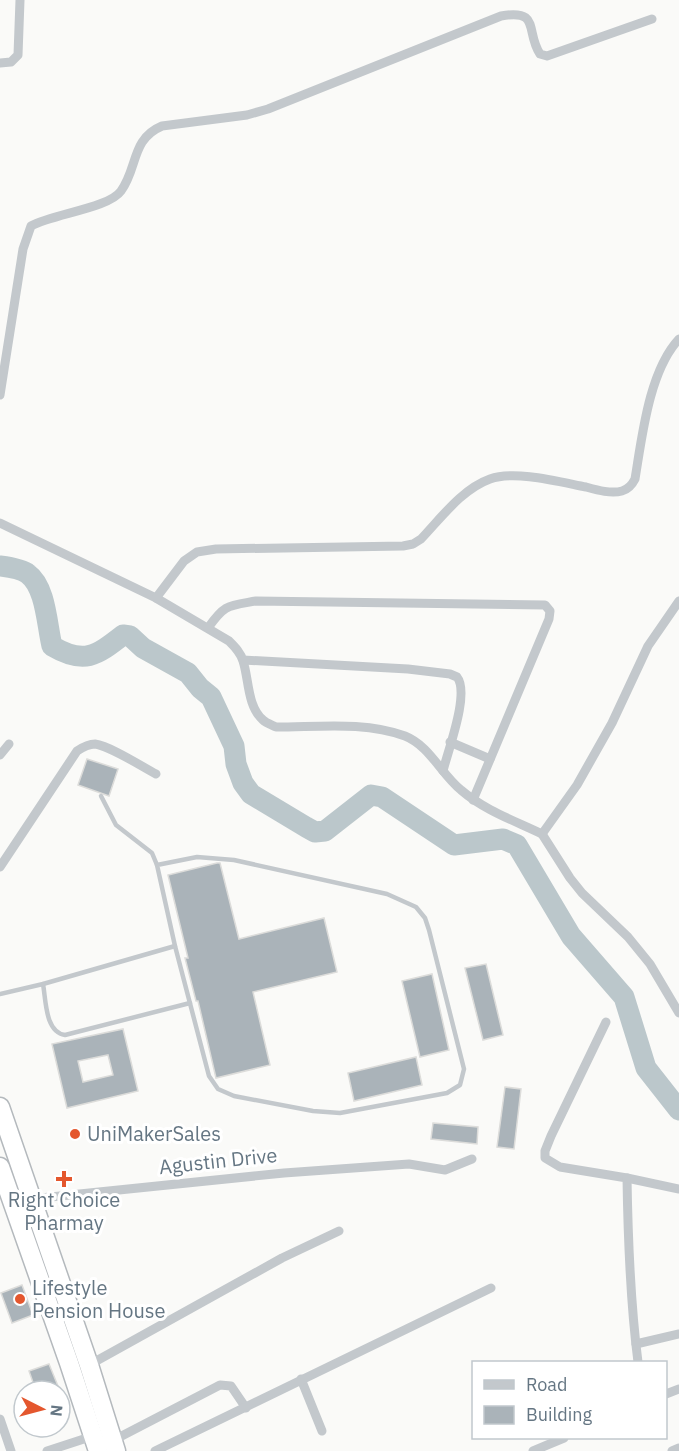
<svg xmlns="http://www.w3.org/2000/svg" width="679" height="1451" font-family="'IBM Plex Sans',sans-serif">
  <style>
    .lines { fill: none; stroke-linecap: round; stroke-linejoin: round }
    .river { stroke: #bbc7cb; stroke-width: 21 }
    .building { fill: #aab3b9; stroke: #dcdcda; stroke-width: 1.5; fill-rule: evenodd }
    .highway-casing { stroke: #b4b9bd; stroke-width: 21 }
    .lane { stroke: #c3c8cc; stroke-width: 4.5 }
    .street { stroke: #c3c8cc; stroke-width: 9 }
    .highway { stroke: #fff; stroke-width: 18 }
    .poi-dot { fill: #e4572e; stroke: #fff; stroke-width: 2 }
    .labels { text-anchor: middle; stroke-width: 6; stroke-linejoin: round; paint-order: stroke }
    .poi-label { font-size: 20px; fill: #657683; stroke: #fff; text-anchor: start }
    .street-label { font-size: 20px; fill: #657683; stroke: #fff }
  </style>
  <rect width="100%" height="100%" fill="#fafaf8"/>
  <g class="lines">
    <path class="river" d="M0,566C8,567 22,569 28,574C46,587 47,626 52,646C84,665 96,656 123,635L130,636L143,648L188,673L200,688L211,697L234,746L236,764L243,783L251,794L306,827L315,832L325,831L371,795L382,797L454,845L503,839L517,845L571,936L624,997L646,1068L679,1110"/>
  </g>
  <g class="building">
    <polygon points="87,759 118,769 109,796 78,785"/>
    <polygon points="217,863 220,863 239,939 324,918 337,972 253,992 270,1065 216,1078 198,1001 196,1001 185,958 188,958 168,875"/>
    <polygon points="486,964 503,1035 483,1040 465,968"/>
    <polygon points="432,974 449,1050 420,1057 402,981"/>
    <path d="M123,1029L138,1091L67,1108L52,1044ZM108,1055L113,1075L83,1082L78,1061Z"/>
    <polygon points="416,1057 422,1085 354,1101 348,1073"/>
    <polygon points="505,1087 521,1089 514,1149 497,1147"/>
    <polygon points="433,1123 478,1127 477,1144 431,1139"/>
    <polygon points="22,1285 33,1315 12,1323 1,1293"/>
    <polygon points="49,1364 58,1386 45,1391 36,1391 29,1371"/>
  </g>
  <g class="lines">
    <g class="highway-casing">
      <g id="highway">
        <polyline points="0,1107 89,1365 116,1451"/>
        <polyline points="0,1167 69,1363 98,1451"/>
      </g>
    </g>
    <g class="lane">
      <polyline points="101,796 116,825 152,853 157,865"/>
      <polygon points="197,857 234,860 387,894 416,907 425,918 429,930 464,1069 460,1085 447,1093 340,1113 313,1111 234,1096 218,1089 209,1076 175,946 157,865"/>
      <path d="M43,984C46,1000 45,1032 65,1035L190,1003"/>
      <polyline points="0,994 43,984 175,946"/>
    </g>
    <g class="street">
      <polyline points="0,63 11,62 18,55 20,0"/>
      <path d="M0,395L23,249L31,226C53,214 109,208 121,191C138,168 131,139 162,126L247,115L268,109L501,16C541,9 525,31 540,54L547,56L652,19"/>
      <path d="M0,523L156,598L229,641C235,647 241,653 243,661C249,679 247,706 263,720C266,723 272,725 276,727C318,727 365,721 405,736C430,746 441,774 461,790C484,810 515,821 542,834L577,785L612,723L648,646L679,601"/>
      <path d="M156,598L184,561L197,552L216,549L403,546L413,544L421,539C441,518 462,489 490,479C515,470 560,482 586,487C597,490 611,494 622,491C629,489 632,485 635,479C642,437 649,371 679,339"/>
      <path d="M208,628C225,604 228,606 256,601L545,605L550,611L549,619L473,800"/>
      <path d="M243,660L408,669L450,674L457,677C470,693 448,750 443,771"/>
      <polyline points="450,742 490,759"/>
      <polyline points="0,755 9,744"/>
      <polyline points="542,834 570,878 582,893 628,937 650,964 679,1013"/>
      <path d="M0,867L77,751C83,747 88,744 95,744C110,746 141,766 156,774"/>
      <path d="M606,1022L551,1136L545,1151V1158L560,1167L627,1178C628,1242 630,1300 638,1362"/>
      <polyline points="627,1178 679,1189"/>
      <polyline points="31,1199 284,1173 409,1164 445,1170 472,1159"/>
      <polyline points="636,1344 679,1334"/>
      <polyline points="89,1365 282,1258 339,1231"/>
      <polyline points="301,1379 322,1431"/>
      <polyline points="666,1394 679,1389"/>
      <polyline points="0,1419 11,1451"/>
      <polyline points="112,1441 220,1385 231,1386 246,1408"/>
      <polyline points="47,1451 93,1436"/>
      <polyline points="155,1451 491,1288"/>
      <polyline points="533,1451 564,1438"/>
      <polyline points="672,1451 679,1448"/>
    </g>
    <use href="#highway" class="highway"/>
  </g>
  <g class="poi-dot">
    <circle cx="75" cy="1134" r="6"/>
    <path d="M61 1170h6v6h6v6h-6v6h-6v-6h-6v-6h6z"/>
    <circle cx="20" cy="1299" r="6"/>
  </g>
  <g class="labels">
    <g class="poi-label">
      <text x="87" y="1141">UniMakerSales</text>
      <text x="64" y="1207" text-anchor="middle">Right Choice<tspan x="64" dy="23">Pharmay</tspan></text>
      <text x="32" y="1295">Lifestyle<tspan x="32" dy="23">Pension House</tspan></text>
    </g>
    <g class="street-label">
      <text transform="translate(218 1161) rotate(-6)" y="7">Agustin Drive</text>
    </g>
  </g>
  <rect x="472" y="1361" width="195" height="78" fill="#ffffff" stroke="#c1c8cd" stroke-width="1.5"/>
  <rect x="484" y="1380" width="30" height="9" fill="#c3c8cc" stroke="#c1c8cd" stroke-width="1.5"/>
  <text x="526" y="1391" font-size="18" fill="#657683">Road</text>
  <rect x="484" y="1406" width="30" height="18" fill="#aab3b9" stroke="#c1c8cd" stroke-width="1.5"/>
  <text x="526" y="1421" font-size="18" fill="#657683">Building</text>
  <g transform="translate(42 1409) rotate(96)"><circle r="28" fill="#ffffff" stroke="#c1c8cd" stroke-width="1.5"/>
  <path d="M0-4.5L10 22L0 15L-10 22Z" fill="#e4572e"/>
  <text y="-9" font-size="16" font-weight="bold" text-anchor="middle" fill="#657683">N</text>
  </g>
</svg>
